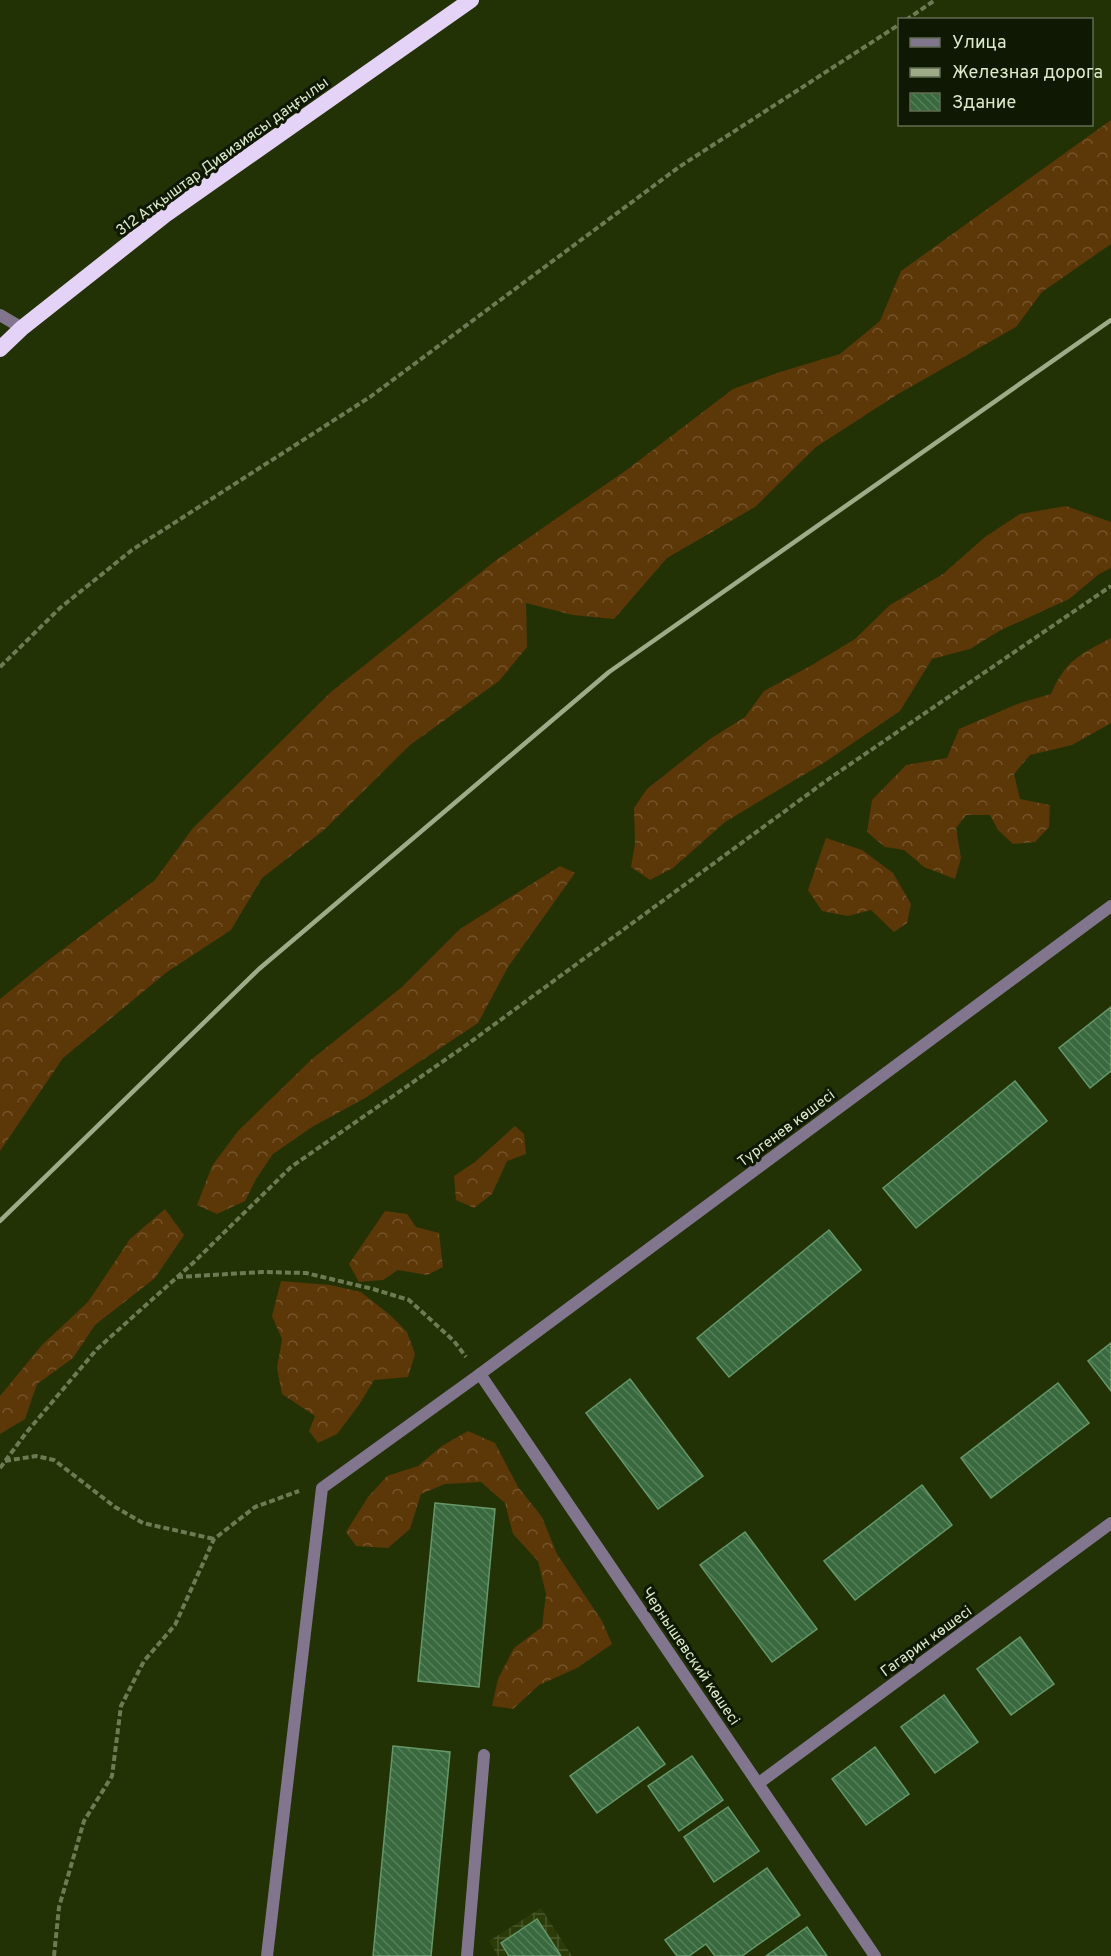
<svg xmlns="http://www.w3.org/2000/svg" width="1111" height="1956" font-family="Overpass,sans-serif">
  <style>
    .industrial { fill: url(#industrial-grid) }
    .forest { fill: url(#forest-crowns) }
    .building { fill: url(#building-back-hatch); stroke: #65976a; stroke-width: 1.5 }
    .lines { fill: none; stroke-linecap: round; stroke-linejoin: round }
    .path { stroke: #6d7b54; stroke-width: 4; stroke-dasharray: 6 3; stroke-linecap: butt }
    .service { stroke: #81768e; stroke-width: 12 }
    .minor { stroke: #81768e; stroke-width: 12 }
    .tertiary { stroke: #81768e; stroke-width: 12 }
    .trunk { stroke: #e4d2f7; stroke-width: 16 }
    .rail { stroke: #9eab88; stroke-width: 4.5 }
    .labels { text-anchor: middle; stroke-width: 6; stroke-linejoin: round; paint-order: stroke }
    .street-label { font-size: 15px; fill: #dce9cb; stroke: #0f1802 }
  </style>
  <defs>
    <pattern id="industrial-grid" width="8" height="8" patternUnits="userSpaceOnUse" patternTransform="scale(1.5)"><rect width="8" height="8" fill="#2b3c09"/><path d="M0 4h8M4 0v8" fill="none" stroke="#49582c"/></pattern>
    <pattern id="forest-crowns" width="20" height="18" patternUnits="userSpaceOnUse" patternTransform="scale(1.5)"><rect width="20" height="18" fill="#5c3708"/><path d="M2 6a3 3 0 1 1 6 0M12 15a3 3 0 1 1 6 0" fill="none" stroke="#73542b"/></pattern>
    <pattern id="building-back-hatch" width="6" height="6" patternUnits="userSpaceOnUse" patternTransform="scale(1.5)"><rect width="6" height="6" fill="#39693e"/><path d="M-1 5l2 2M0 0l6 6M5-1l2 2" fill="none" stroke="#557e59"/></pattern>
  </defs>
  <rect width="100%" height="100%" fill="#233205"/>
  <polygon class="industrial" points="541,1908 572,1956 498,1956 489,1941"/>
  <g class="forest">
    <polygon points="1111,120 1111,244 1042,292 1016,327 898,394 816,447 755,507 667,558 614,619 573,615 526,603 527,647 499,681 410,745 324,830 262,878 231,930 167,972 63,1058 0,1151 0,999 46,962 155,880 193,828 331,692 495,561 628,469 733,389 780,372 840,354 880,321 901,271"/>
    <polygon points="1066,506 1111,522 1111,568 1099,574 1069,599 1001,630 970,649 932,659 900,711 825,762 725,822 673,868 650,880 631,867 635,844 634,808 647,789 710,739 745,717 764,691 812,665 855,639 890,605 943,574 985,537 1020,514"/>
    <path d="M1111,638V723L1072,745L1030,755L1014,774L1020,799L1050,805L1049,827L1035,842L1013,844L998,830L990,815H966L956,828L961,858L955,879L924,867L904,850L885,847L867,832L872,800L906,765L947,758L959,729L1020,703L1051,694C1066,660 1079,655 1111,638Z"/>
    <polygon points="826,838 862,850 893,873 911,904 907,923 894,932 871,910 848,916 822,911 808,890"/>
    <polygon points="560,866 575,873 508,967 478,1023 365,1098 312,1127 273,1154 256,1179 245,1201 217,1214 197,1205 212,1166 238,1131 312,1059 402,987 460,929"/>
    <polygon points="515,1126 524,1134 526,1154 507,1161 492,1194 474,1208 456,1200 454,1176 475,1162"/>
    <polygon points="165,1209 184,1235 155,1278 95,1325 73,1358 37,1384 25,1419 0,1434 0,1396 42,1345 88,1302 130,1239"/>
    <polygon points="385,1211 407,1214 416,1227 439,1233 443,1267 427,1275 398,1270 383,1280 359,1282 349,1264"/>
    <polygon points="281,1281 330,1285 361,1292 390,1315 407,1332 415,1354 408,1377 374,1380 359,1405 337,1434 318,1443 309,1431 315,1416 282,1394 277,1368 282,1339 272,1316"/>
    <polygon points="468,1431 495,1443 518,1487 542,1517 557,1554 602,1621 612,1644 577,1668 539,1685 513,1709 492,1706 498,1679 514,1648 542,1627 546,1594 538,1561 513,1534 505,1503 481,1482 445,1484 421,1494 410,1529 388,1548 356,1546 346,1532 368,1497 387,1476 418,1466 442,1446"/>
  </g>
  <g class="building">
    <polygon points="1111,1007 1111,1071 1090,1088 1059,1048"/>
    <polygon points="1015,1081 1047,1121 916,1228 883,1188"/>
    <polygon points="829,1230 861,1270 729,1377 697,1338"/>
    <polygon points="1111,1343 1111,1391 1088,1361"/>
    <polygon points="630,1379 703,1476 658,1509 586,1413"/>
    <polygon points="1058,1383 1089,1423 991,1498 961,1458"/>
    <polygon points="922,1485 952,1525 855,1600 824,1561"/>
    <polygon points="435,1503 495,1509 479,1687 418,1681"/>
    <polygon points="745,1532 817,1629 772,1662 700,1565"/>
    <polygon points="1020,1637 1054,1684 1011,1715 977,1669"/>
    <polygon points="944,1695 978,1742 935,1773 901,1727"/>
    <polygon points="638,1727 665,1764 597,1813 570,1776"/>
    <polygon points="393,1746 450,1752 431,1956 373,1956"/>
    <polygon points="875,1747 909,1794 866,1825 832,1779"/>
    <polygon points="692,1756 723,1800 679,1831 648,1786"/>
    <polygon points="728,1807 759,1851 714,1882 684,1837"/>
    <polygon points="767,1868 800,1915 742,1956 715,1956 706,1944 689,1956 677,1956 665,1940"/>
    <polygon points="537,1919 561,1956 509,1956 501,1943"/>
    <polygon points="807,1927 827,1956 766,1956"/>
  </g>
  <g class="lines">
    <g class="path">
      <polyline points="906,20 935,0"/>
      <polyline points="0,667 60,608 132,550 370,397 679,167 900,24"/>
      <polyline points="177,1277 263,1272 306,1273 373,1289 409,1300 454,1341 466,1357"/>
      <polyline points="5,1461 36,1456 54,1460 115,1507 143,1523 214,1539"/>
      <polyline points="0,1468 26,1433 97,1349 193,1263 291,1167 465,1046 830,778 1111,586"/>
      <polyline points="54,1956 59,1907 84,1821 112,1776 121,1706 144,1661 175,1625 214,1539 255,1507 299,1491"/>
    </g>
    <g class="service">
      <polyline points="0,315 22,328"/>
      <polyline points="267,1956 322,1488 480,1374"/>
      <polyline points="467,1956 484,1755"/>
    </g>
    <polyline class="minor" points="759,1783 1111,1523"/>
    <polyline class="tertiary" points="875,1956 480,1374 1111,906"/>
    <polyline class="trunk" points="0,349 22,328 165,215 471,0"/>
    <polyline class="rail" points="0,1221 259,969 609,672 1111,320"/>
  </g>
  <g class="labels">
    <g class="street-label">
      <text transform="translate(222 156) rotate(-36)" y="5">312 Атқыштар Дивизиясы даңғылы</text>
      <text transform="translate(786 1128) rotate(-37)" y="5">Тургенев көшесі</text>
      <text transform="translate(926 1641) rotate(-36)" y="5">Гагарин көшесі</text>
      <text transform="translate(691 1656) rotate(56)" y="5">Чернышевский көшесі</text>
    </g>
  </g>
  <rect x="898" y="18" width="195" height="108" fill="#0f1802" stroke="#616c52" stroke-width="1.5"/>
  <rect x="910" y="38" width="30" height="9" fill="#81768e" stroke="#616c52" stroke-width="1.5"/>
  <text x="952" y="48" font-size="18" fill="#dce9cb">Улица</text>
  <rect x="910" y="68" width="30" height="9" fill="#9eab88" stroke="#616c52" stroke-width="1.5"/>
  <text x="952" y="78" font-size="18" fill="#dce9cb">Железная дорога</text>
  <rect x="910" y="93" width="30" height="18" fill="url(#building-back-hatch)" stroke="#616c52" stroke-width="1.5"/>
  <text x="952" y="108" font-size="18" fill="#dce9cb">Здание</text>
</svg>
